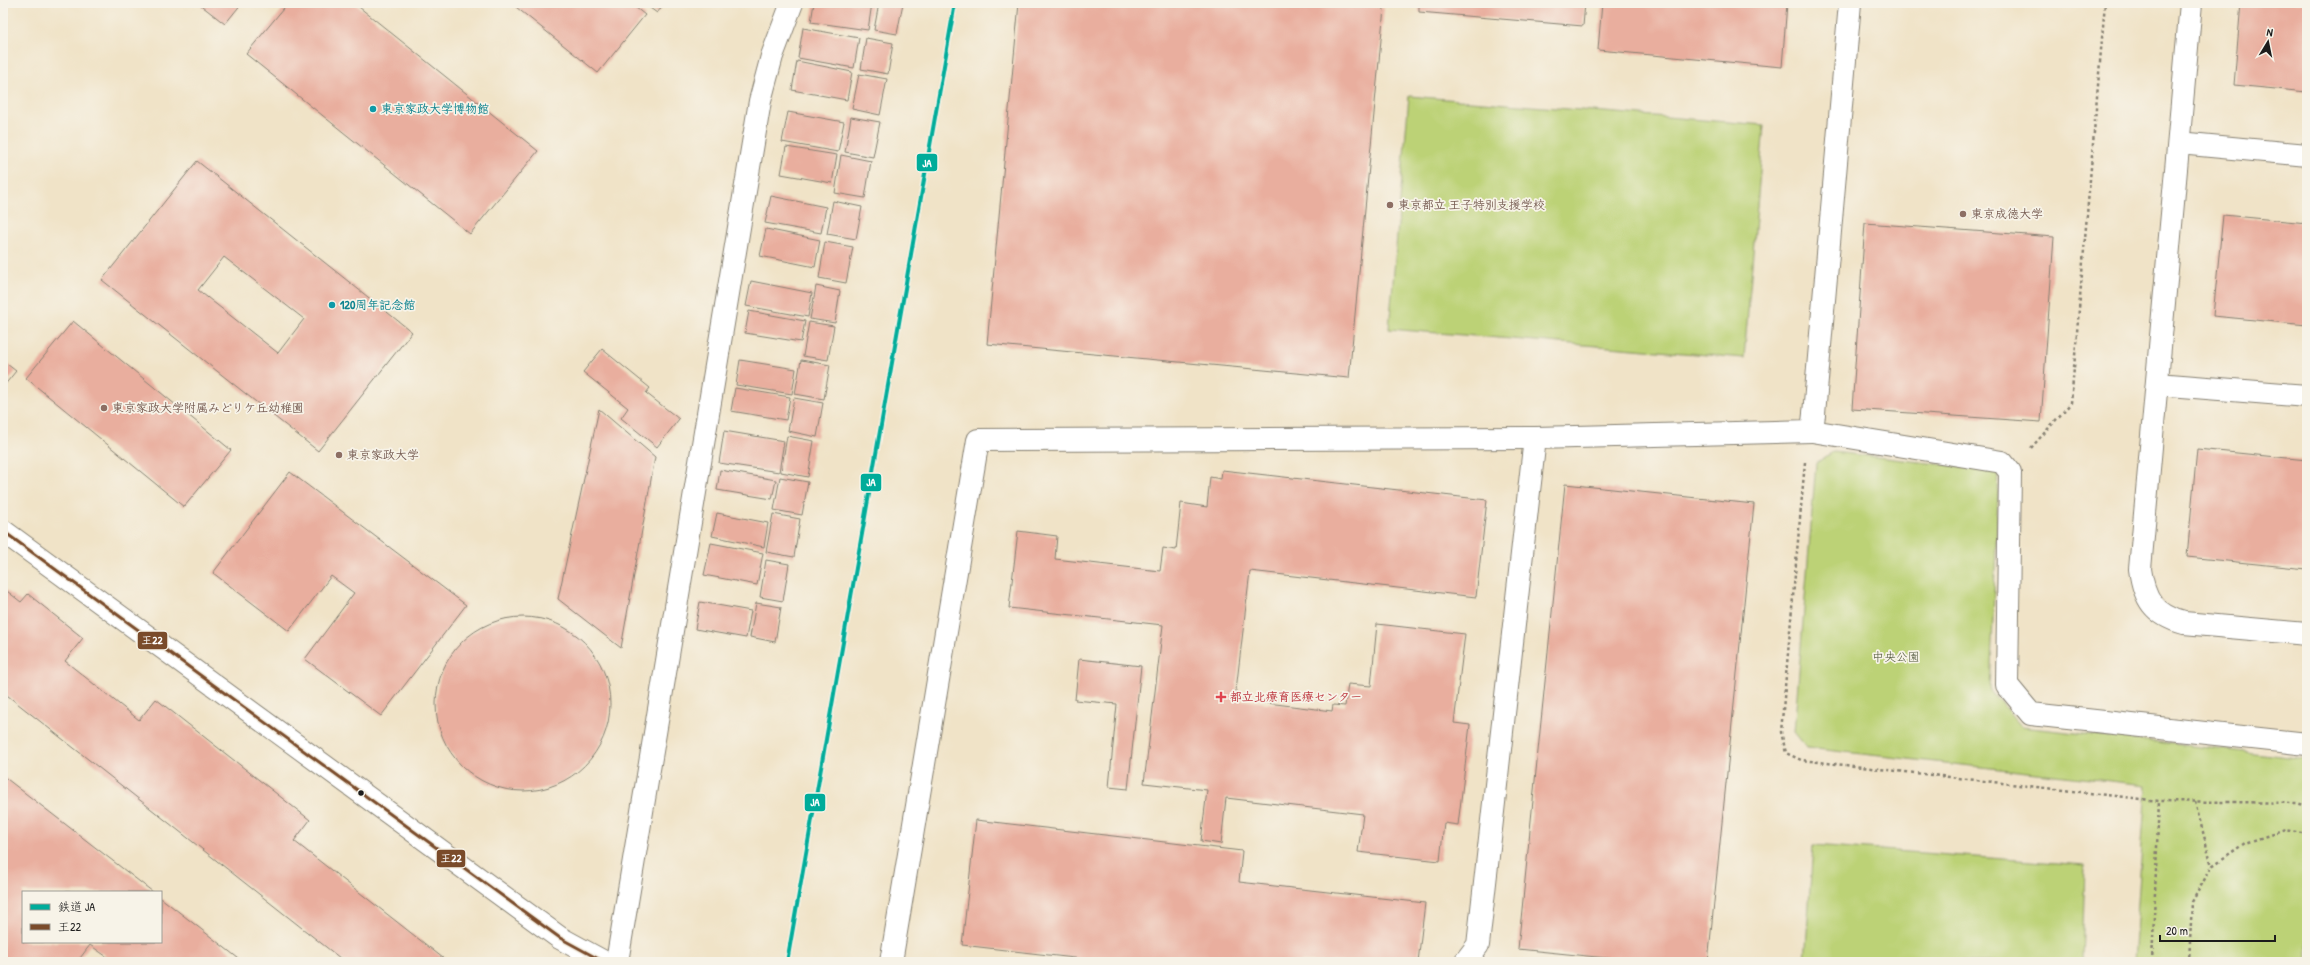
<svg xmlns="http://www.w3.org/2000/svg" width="2310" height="965" font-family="'Patrick Hand','Klee One',sans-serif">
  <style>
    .green { fill: #bcd276; stroke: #6c7749 }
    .building { fill: #e9ae9e; fill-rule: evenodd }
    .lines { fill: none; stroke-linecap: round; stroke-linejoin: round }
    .service-casing { stroke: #868072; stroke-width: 24 }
    .minor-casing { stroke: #868072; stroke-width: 24 }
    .tertiary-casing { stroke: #868072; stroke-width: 24 }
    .path { stroke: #868072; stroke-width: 2.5; stroke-dasharray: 3 3; stroke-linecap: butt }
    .service { stroke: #fff; stroke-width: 22 }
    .minor { stroke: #fff; stroke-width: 22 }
    .tertiary { stroke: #fff; stroke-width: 22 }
    .bus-1-casing { stroke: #f7f3e8; stroke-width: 6 }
    .bus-1 { stroke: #7a4b2a; stroke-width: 3 }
    .rail-1-casing { stroke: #f7f3e8; stroke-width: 7 }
    .rail-1 { stroke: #00ac9a; stroke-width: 4 }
    .culture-dot { fill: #0f9aa8; stroke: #f7f3e8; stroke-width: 1.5 }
    .education-dot { fill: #8d6e63; stroke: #f7f3e8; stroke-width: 1.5 }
    .health-dot { fill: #e0444e; stroke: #f7f3e8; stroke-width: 1.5 }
    .bus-dot { fill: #1c1c1c; stroke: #f7f3e8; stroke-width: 1.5 }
    .labels { text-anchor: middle; stroke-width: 3.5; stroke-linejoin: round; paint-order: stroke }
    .culture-label { font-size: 12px; font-weight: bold; fill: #0d838f; stroke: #f7f3e8; text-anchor: start }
    .education-label { font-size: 12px; font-weight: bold; fill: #785e54; stroke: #f7f3e8; text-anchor: start }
    .park-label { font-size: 12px; fill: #4c5337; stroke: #f7f3e8 }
    .health-label { font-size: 12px; font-weight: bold; fill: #be3a42; stroke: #f7f3e8; text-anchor: start }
    .line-badge { stroke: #f7f3e8; stroke-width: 1.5 }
    .badge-label { font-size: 11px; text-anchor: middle; font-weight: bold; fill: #fff }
  </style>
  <rect width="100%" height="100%" fill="#f7f3e8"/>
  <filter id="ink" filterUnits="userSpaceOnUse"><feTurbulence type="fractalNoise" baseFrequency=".025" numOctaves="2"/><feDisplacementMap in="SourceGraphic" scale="8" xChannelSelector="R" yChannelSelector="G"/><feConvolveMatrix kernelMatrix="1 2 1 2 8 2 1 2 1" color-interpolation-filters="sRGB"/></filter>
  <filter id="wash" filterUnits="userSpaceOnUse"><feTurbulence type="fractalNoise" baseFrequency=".012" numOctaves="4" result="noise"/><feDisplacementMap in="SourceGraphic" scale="16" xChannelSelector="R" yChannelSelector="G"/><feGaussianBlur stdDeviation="0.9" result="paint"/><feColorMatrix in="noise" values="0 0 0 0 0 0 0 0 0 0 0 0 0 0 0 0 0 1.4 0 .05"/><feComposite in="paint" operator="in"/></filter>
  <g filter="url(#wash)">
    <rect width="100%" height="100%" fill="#f0e3c7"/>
    <g class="green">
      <polygon points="1409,96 1764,125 1744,358 1389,329"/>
      <polygon points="1833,452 1999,471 1990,691 2022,727 2307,759 2307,962 2134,962 2146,785 1807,748 1794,732 1816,463"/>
      <polygon points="1813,845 2085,865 2082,962 1805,962"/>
    </g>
    <g id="blocks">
      <g class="building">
        <polygon points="198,3 242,3 225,24"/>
        <polygon points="288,3 354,3 538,151 470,234 246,54"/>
        <polygon points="511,3 630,3 645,15 598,73"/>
        <polygon points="643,3 665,3 657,13"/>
        <polygon points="814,3 872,3 868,30 811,22"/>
        <polygon points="879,3 903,3 897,34 874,30"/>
        <polygon points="1019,3 1335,3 1384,8 1349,378 987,344"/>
        <polygon points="1419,3 1585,3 1583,26 1419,12"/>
        <polygon points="1602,3 1787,3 1782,67 1598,50"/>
        <polygon points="2241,3 2307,3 2307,92 2234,85"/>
        <polygon points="803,28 859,38 854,68 798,58"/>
        <polygon points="866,38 893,43 888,74 861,69"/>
        <polygon points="797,61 852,72 847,100 792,90"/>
        <polygon points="859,74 887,79 880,115 852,109"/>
        <polygon points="788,112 844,122 838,152 782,142"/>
        <polygon points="851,117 880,122 873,157 845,152"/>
        <polygon points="786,147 837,155 832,183 781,174"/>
        <polygon points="841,155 871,161 865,198 835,193"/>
        <path d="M197,161L412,332L318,451L102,280ZM224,257L304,319L278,353L198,290Z"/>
        <polygon points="771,196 826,207 821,233 765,223"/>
        <polygon points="833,201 862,207 856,239 827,234"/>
        <polygon points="2223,215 2307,223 2307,325 2213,316"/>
        <polygon points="1865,223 2054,237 2041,422 1852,409"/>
        <polygon points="766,229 820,240 815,267 760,256"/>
        <polygon points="825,242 853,247 846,283 819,278"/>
        <polygon points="751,281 812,293 808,317 746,306"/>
        <polygon points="816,286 840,291 835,323 810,319"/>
        <polygon points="749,311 805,321 801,342 745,333"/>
        <polygon points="73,321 231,450 184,507 26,378"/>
        <polygon points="809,322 834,326 828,360 803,356"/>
        <polygon points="602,349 650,388 646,393 679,419 657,447 621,418 628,408 583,372"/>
        <polygon points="740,360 796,369 792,394 736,385"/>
        <polygon points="801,360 830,365 824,399 795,394"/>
        <polygon points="3,361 16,371 3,387"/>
        <polygon points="735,388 790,397 786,420 731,411"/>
        <polygon points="794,398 823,403 817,437 788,431"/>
        <polygon points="599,409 655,457 621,648 558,599"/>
        <polygon points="724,431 784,441 779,472 719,463"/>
        <polygon points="787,436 814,441 808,477 781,472"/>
        <polygon points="2197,449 2307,460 2307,569 2187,557"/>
        <polygon points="720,470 776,480 772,499 717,490"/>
        <polygon points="1222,470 1487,500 1476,597 1250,571 1235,699 1332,711 1333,705 1345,706 1348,684 1371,686 1377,624 1465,634 1454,723 1470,725 1458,825 1444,823 1440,861 1358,852 1363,814 1226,798 1221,844 1201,841 1207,790 1144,783 1163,625 1009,608 1018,531 1057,536 1055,559 1160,571 1163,548 1176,550 1181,503 1207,507 1210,477 1221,479"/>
        <polygon points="290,472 466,605 381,716 305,659 354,593 331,576 289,631 213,573"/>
        <polygon points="780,477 808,482 802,515 774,510"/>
        <polygon points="1565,484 1754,504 1708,962 1646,962 1518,949"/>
        <polygon points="717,513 768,523 764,547 712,536"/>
        <polygon points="773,514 800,519 794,557 766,552"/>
        <polygon points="711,543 763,553 757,585 704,575"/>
        <polygon points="766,560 789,564 783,601 760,597"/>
        <polygon points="3,588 21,602 28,594 83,638 65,661 139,720 156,699 310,820 294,841 448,962 345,962 3,692"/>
        <polygon points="700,602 751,611 746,638 695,629"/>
        <polygon points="756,603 781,607 775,642 750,637"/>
        <circle cx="523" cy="704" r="87"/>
        <polygon points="1079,659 1141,666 1128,789 1109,787 1117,704 1075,700"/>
        <polygon points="3,776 153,892 23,892 23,942 161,942 161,898 243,962 107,962 110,959 90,945 77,962 3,962"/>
        <polygon points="976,820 1242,851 1239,882 1425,903 1418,962 1109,962 962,945"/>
      </g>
    </g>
  </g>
  <g filter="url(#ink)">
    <use href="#blocks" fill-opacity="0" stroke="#868072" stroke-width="1"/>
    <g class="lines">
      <g class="service-casing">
        <g id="service">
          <path d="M2191,3L2140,569C2144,599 2154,615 2184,623L2307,634"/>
          <polyline points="2179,143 2307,155"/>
          <polyline points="2157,384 2307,396"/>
          <polyline points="1812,431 2002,462 2010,472 2007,685 2031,714 2307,744"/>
          <polyline points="891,962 978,440 1535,438 1812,431 1814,414"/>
          <polyline points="1465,962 1478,945 1535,438"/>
        </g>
      </g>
      <g class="minor-casing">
        <g id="minor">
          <polyline points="1814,414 1850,3"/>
          <polyline points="617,962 760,101 772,56 792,3"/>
        </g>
      </g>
      <g class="tertiary-casing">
        <polyline id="tertiary" points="3,531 560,938 604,962"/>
      </g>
      <g class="path">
        <polyline points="2031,448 2071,403 2105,3"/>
        <polyline points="1805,462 1781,732 1786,753 1801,760 2159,801 2297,803 2307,806"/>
        <polyline points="2195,802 2212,866"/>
        <polyline points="2152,962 2159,801"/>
        <polyline points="2189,962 2192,902 2212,866 2245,843 2285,830 2307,834"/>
      </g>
      <use href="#service" class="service"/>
      <use href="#minor" class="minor"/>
      <use href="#tertiary" class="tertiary"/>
      <g class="bus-1-casing">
        <polyline id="bus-1" points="3,531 560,938 604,962"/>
      </g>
      <use href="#bus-1" class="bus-1"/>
      <g class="rail-1-casing">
        <polyline id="rail-1" points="787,962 955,3"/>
      </g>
      <use href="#rail-1" class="rail-1"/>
    </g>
  </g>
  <g class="culture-dot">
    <circle cx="373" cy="109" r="4"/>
    <circle cx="332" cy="305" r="4"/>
  </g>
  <g class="education-dot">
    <circle cx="1390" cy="205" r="4"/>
    <circle cx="1963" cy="214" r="4"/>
    <circle cx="104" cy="408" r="4"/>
    <circle cx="339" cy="455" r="4"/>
  </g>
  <path class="health-dot" d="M1219 691h4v4h4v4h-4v4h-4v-4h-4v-4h4z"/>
  <circle class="bus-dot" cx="361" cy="793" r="3.5"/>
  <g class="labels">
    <g class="culture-label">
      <text x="381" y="113">東京家政大学博物館</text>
      <text x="340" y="309">120周年記念館</text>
    </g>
    <g class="education-label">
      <text x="1398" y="209">東京都立 王子特別支援学校</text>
      <text x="1971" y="218">東京成徳大学</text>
      <text x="112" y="412">東京家政大学附属みどりケ丘幼稚園</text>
      <text x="347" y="459">東京家政大学</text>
    </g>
    <g class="park-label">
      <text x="1896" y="661">中央公園</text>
    </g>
    <g class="health-label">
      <text x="1230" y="701">都立北療育医療センター</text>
    </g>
  </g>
  <g class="line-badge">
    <rect x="916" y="153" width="22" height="19" rx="4" fill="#00ac9a"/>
    <rect x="860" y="473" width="22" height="19" rx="4" fill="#00ac9a"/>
    <rect x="137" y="631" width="31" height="19" rx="4" fill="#7a4b2a"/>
    <rect x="804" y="793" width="22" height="19" rx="4" fill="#00ac9a"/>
    <rect x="436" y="849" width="30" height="19" rx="4" fill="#7a4b2a"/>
  </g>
  <g class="badge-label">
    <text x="927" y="167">JA</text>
    <text x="871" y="486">JA</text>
    <text x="152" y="644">王22</text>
    <text x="815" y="806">JA</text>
    <text x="451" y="862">王22</text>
  </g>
  <rect width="2310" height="965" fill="none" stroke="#f7f3e8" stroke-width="16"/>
  <rect x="22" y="891" width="140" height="52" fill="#f7f3e8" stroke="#9f9d96"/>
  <rect x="30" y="904" width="20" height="6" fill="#00ac9a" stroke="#9f9d96"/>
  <text x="58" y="911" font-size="12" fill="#1c1c1c">鉄道 JA</text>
  <rect x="30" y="924" width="20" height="6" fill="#7a4b2a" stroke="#9f9d96"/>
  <text x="58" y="931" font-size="12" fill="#1c1c1c">王22</text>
  <g transform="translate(2268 42) rotate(10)" stroke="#f7f3e8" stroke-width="3" paint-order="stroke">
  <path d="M0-3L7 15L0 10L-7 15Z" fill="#1c1c1c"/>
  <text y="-6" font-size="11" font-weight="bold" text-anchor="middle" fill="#1c1c1c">N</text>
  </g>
  <path d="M2160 935v6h115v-6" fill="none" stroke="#1c1c1c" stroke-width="2"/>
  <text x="2166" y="935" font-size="12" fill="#1c1c1c" stroke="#f7f3e8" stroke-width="3" paint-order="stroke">20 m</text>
</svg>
